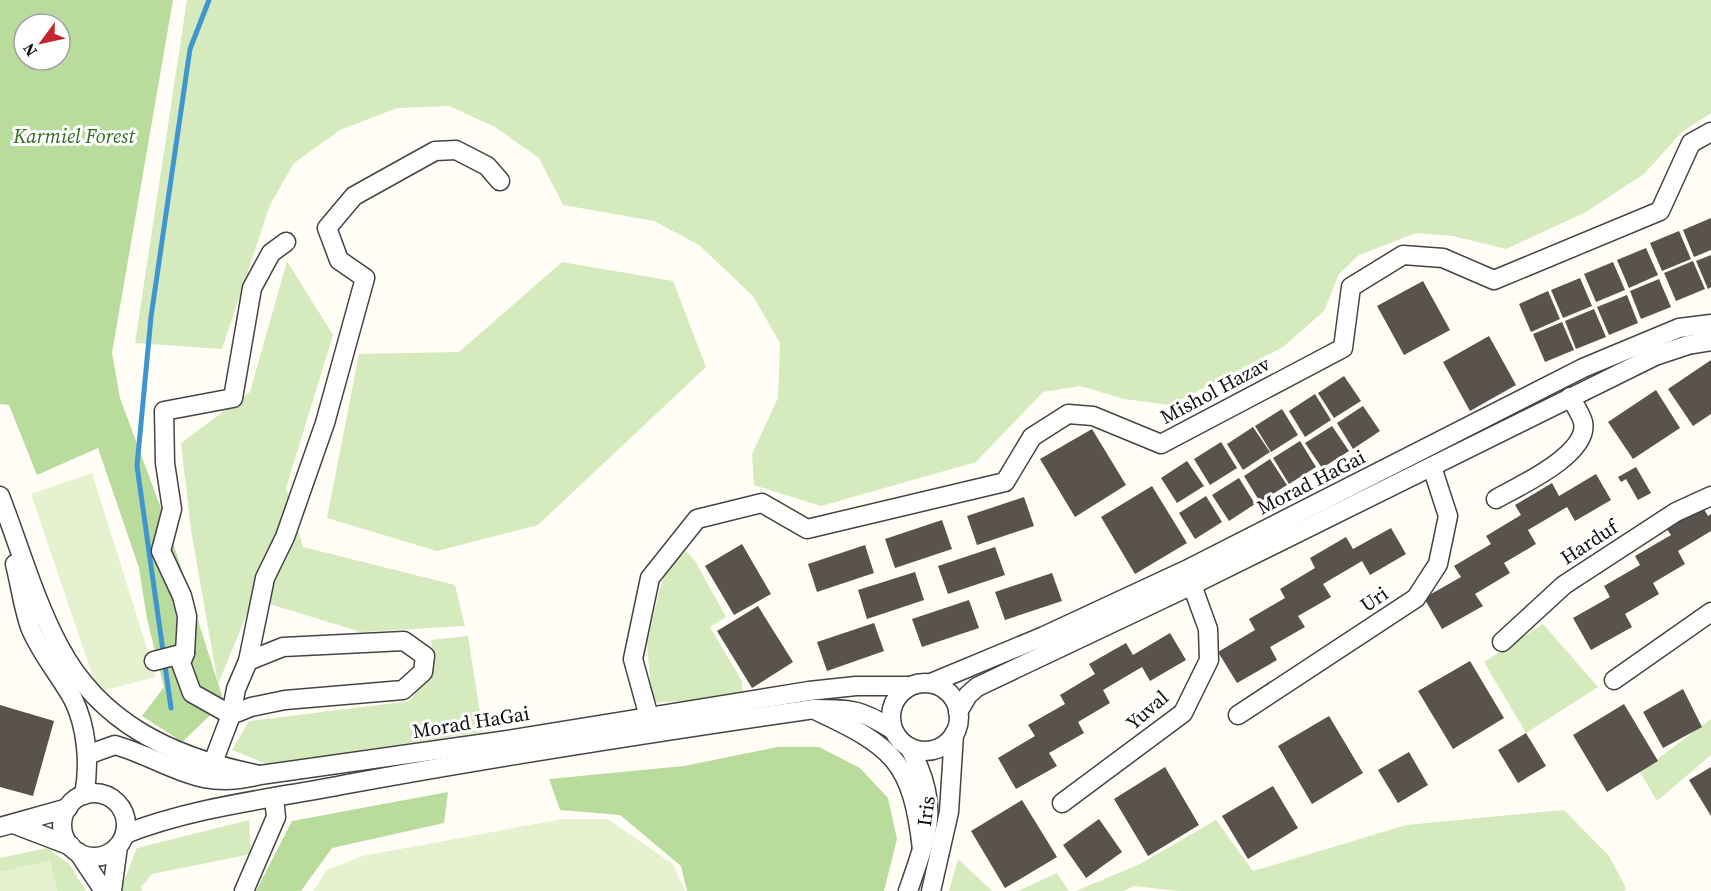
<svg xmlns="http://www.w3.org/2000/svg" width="1711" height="891" font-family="'Source Serif 4',serif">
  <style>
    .green { fill: #d5ebbd }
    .forest { fill: #b9dc9c; fill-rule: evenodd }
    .pitch { fill: #e6f2cf }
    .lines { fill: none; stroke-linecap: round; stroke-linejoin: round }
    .stream { stroke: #3f96cf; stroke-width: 5 }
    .building { fill: #5a524d }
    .minor-casing { stroke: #444; stroke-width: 21 }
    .minor { stroke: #fff; stroke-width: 18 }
    .labels { text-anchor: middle; stroke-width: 6; stroke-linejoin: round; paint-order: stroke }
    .park-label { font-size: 20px; font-style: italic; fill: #2f6b1f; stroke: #fff }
    .street-label { font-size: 20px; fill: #111; stroke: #fff }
  </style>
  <rect width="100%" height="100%" fill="#fffdf5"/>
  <g class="green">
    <polygon points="187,0 1711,0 1711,113 1682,132 1644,174 1586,212 1506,249 1453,236 1416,233 1359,255 1339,274 1324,311 1283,347 1170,405 1124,399 1080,386 1043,392 976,462 821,506 754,485 752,454 778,398 780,343 753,296 699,245 654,221 563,205 539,158 495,127 449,106 397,108 340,130 294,163 270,205 222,349 135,343"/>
    <polygon points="287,261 333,335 286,488 303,547 455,585 465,626 361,632 253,599 218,684 191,530 181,443 250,392"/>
    <polygon points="562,262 673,281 706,367 538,525 437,551 327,518 359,354 459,352"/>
    <polygon points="686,551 695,561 726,617 710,627 742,681 743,697 652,703 647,643 660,588 668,568"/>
    <polygon points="1543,624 1598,687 1526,733 1484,662"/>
    <polygon points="468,636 483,732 267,764 232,750 249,721 410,701 435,666 431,640"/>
    <polygon points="1711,719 1711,755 1657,801 1640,772"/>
    <polygon points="1564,810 1609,856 1626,888 1624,891 1178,891 1134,886 1124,891 1076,891 1140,864 1216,820 1253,871 1406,825"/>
    <polygon points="249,820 251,854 152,874 141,887 142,891 120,891 137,848"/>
    <polygon points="47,848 69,864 86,891 57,891 50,861 0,872 0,858"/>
    <polygon points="958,859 992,891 949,891"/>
    <polygon points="1057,873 1069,891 1018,891"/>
  </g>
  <g class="forest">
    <path d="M0,0H173L112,353L120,398L169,530L224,702L182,742L142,716L164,687L147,619L139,568L98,448L37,475L9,405L0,404ZM24,24H60V60H24Z"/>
    <polygon points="778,747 819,747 860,768 888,798 897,839 884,891 687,891 681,866 620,815 560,810 549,779 684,766"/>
    <polygon points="448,792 444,823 332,848 301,891 256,891 292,821"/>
  </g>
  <g class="pitch">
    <polygon points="92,473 156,677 98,692 31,494"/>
    <polygon points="563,819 608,819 673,864 685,891 313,891 327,870 362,856"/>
    <polygon points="50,861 57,891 0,891 0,872"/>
  </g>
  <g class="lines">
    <polyline class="stream" points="171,708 137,466 151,317 190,49 209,0"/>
  </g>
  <g class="building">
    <polygon points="1711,218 1711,250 1694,257 1683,230"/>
    <polygon points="1679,231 1691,259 1662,271 1650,243"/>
    <polygon points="1646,248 1658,275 1629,288 1617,260"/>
    <polygon points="1711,255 1711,287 1708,289 1696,261"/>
    <polygon points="1693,261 1705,289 1676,301 1664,273"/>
    <polygon points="1613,262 1625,290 1596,302 1584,274"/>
    <polygon points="1580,278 1592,306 1563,318 1551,290"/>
    <polygon points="1659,279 1671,307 1641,319 1630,291"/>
    <polygon points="1423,281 1450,330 1404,355 1377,306"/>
    <polygon points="1548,291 1560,319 1531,332 1519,304"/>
    <polygon points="1627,295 1638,323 1609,335 1597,307"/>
    <polygon points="1594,309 1606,337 1576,349 1565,321"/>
    <polygon points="1562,322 1574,350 1545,362 1533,334"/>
    <polygon points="1489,336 1516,385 1470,411 1443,362"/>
    <polygon points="1711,360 1711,414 1693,426 1668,389"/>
    <polygon points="1344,376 1361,401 1334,418 1318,393"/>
    <polygon points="1656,390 1680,428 1633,459 1608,422"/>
    <polygon points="1315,394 1331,420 1305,437 1289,411"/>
    <polygon points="1363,406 1380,431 1353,449 1337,423"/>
    <polygon points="1282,409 1298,435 1271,452 1255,426"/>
    <polygon points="1332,426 1349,451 1322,468 1305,443"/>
    <polygon points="1253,427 1270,452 1243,470 1227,444"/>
    <polygon points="1092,429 1126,485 1075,517 1040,459"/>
    <polygon points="1300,441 1316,467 1289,484 1273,458"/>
    <polygon points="1221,442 1237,468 1210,485 1194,459"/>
    <polygon points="1270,459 1287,485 1260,502 1244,476"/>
    <polygon points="1187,461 1204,486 1177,503 1161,478"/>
    <polygon points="1636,467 1651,493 1638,500 1626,479 1621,482 1618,477"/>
    <polygon points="1596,474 1611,500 1575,521 1567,507 1528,530 1536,544 1504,563 1510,573 1475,594 1483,606 1442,629 1424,598 1461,577 1454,566 1491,544 1486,536 1521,515 1515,505 1552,483 1559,496"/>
    <polygon points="1239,478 1255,504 1229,521 1212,495"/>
    <polygon points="1152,486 1187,543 1135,574 1101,517"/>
    <polygon points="1206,496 1222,522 1195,539 1179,513"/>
    <polygon points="1024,497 1034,526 977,545 967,516"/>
    <polygon points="1701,504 1708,516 1711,514 1711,531 1678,551 1685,564 1653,583 1659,594 1625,614 1632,627 1591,650 1573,618 1610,597 1604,586 1640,565 1635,556 1671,535 1664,525"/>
    <polygon points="942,520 952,549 895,568 885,539"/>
    <polygon points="1391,528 1406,554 1370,575 1362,561 1323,584 1331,597 1298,616 1305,627 1270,647 1277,660 1237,683 1218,652 1255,630 1249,619 1285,598 1280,589 1315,568 1310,558 1346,537 1353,549"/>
    <polygon points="742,544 771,594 734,615 705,566"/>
    <polygon points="865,545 874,573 817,592 808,564"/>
    <polygon points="995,547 1005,575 948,594 938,566"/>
    <polygon points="915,572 924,600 867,619 858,590"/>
    <polygon points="1052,573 1062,601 1005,620 995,592"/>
    <polygon points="969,600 979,628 922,647 912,619"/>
    <polygon points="758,606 793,662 752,688 717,631"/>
    <polygon points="874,623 884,651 827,671 817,642"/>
    <polygon points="1170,633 1186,660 1150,681 1142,667 1103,690 1110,703 1078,722 1084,733 1049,753 1057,766 1016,789 998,758 1035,736 1028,725 1065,704 1060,695 1095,674 1089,664 1126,643 1133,655"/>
    <polygon points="1470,661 1504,718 1453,749 1418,691"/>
    <polygon points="1683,689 1702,727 1663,748 1643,712"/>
    <polygon points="1624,704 1658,761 1607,792 1573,735"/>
    <polygon points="0,705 54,721 33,796 0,787"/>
    <polygon points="1329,716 1363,773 1312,804 1278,746"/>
    <polygon points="1526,733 1546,766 1518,783 1498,750"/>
    <polygon points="1409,752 1428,785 1398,803 1378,770"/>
    <polygon points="1165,767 1199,825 1148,856 1114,799"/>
    <polygon points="1711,767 1711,816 1689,780"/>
    <polygon points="1273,786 1298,828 1248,859 1222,816"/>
    <polygon points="1022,800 1057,857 1005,888 971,831"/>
    <polygon points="1099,819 1122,852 1086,878 1063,845"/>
  </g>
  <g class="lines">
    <g class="minor-casing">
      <g id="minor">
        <path d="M0,496C19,545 34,599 59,646C100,724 173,757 255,774"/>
        <path d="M1496,499C1519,486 1590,454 1583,422C1581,414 1574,404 1570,397"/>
        <path d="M15,564C20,584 23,607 30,627C41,654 59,674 73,699C87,727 90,765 84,795"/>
        <polyline points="1502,642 1564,585 1676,512 1711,496"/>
        <polyline points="185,653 187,616 182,596 161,551 172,509 165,463 164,411 233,398 252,288 271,253 286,242"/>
        <polyline points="154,661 185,653 181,663 192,693 231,715 251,707 285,700 403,690 423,672 425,656 404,641 283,647 248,661 236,689 231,715 212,765"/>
        <polyline points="248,661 265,578 285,537 325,423 365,278 339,260 327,228 354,196 435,151 456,150 487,166 500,181"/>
        <polyline points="1614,680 1711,612"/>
        <circle cx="925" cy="717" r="34"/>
        <polyline points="931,683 1044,636 1186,570 1583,368 1679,328 1711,324"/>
        <path d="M817,711C894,747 912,762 922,849"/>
        <polyline points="958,712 968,695 977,687 1192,585 1655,356 1688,345 1711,341"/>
        <polyline points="1238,715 1416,598 1438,564 1448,516 1432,467"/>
        <polyline points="649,717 633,659 650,578 697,519 762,503 807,529 1005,482 1032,437 1068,414 1093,416 1161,444 1343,348 1351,287 1403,255 1443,258 1494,280 1660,211 1691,143 1711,132"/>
        <path d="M87,755L115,745C172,762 197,792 260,775L501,741L809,691L856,686H910"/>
        <circle cx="94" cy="825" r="32"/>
        <polyline points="1062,803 1183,713 1209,660 1208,629 1192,585"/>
        <polyline points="16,825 71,846"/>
        <polyline points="0,827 68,808"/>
        <path d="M125,834C194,807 270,799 342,785C499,756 656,732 814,709C851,709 861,709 893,730"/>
        <polyline points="78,852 104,891"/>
        <polyline points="112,891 118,846"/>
        <polyline points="244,891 276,817 274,798"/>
        <path d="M908,891C928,833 941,805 909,747"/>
        <polyline points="931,891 949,812 954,734"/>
      </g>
    </g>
    <use href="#minor" class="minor"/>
  </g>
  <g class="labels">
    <g class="park-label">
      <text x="74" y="143">Karmiel Forest</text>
    </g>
    <g class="street-label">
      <text transform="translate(1215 390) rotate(-28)" y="7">Mishol Hazav</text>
      <text transform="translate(1311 482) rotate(-27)" y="7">Morad HaGai</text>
      <text transform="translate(1589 542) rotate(-33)" y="7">Harduf</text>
      <text transform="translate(1374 599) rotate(-34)" y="7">Uri</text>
      <text transform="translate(1147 710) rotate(-41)" y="7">Yuval</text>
      <text transform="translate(471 722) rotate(-9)" y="7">Morad HaGai</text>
      <text transform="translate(926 811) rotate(-82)" y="7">Iris</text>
    </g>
  </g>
  <g transform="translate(42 42) rotate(237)"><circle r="28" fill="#ffffff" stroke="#a0a0a0" stroke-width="1.5"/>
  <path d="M0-4.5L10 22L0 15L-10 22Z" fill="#c4262e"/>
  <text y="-9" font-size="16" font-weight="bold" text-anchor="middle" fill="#111111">N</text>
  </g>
</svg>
